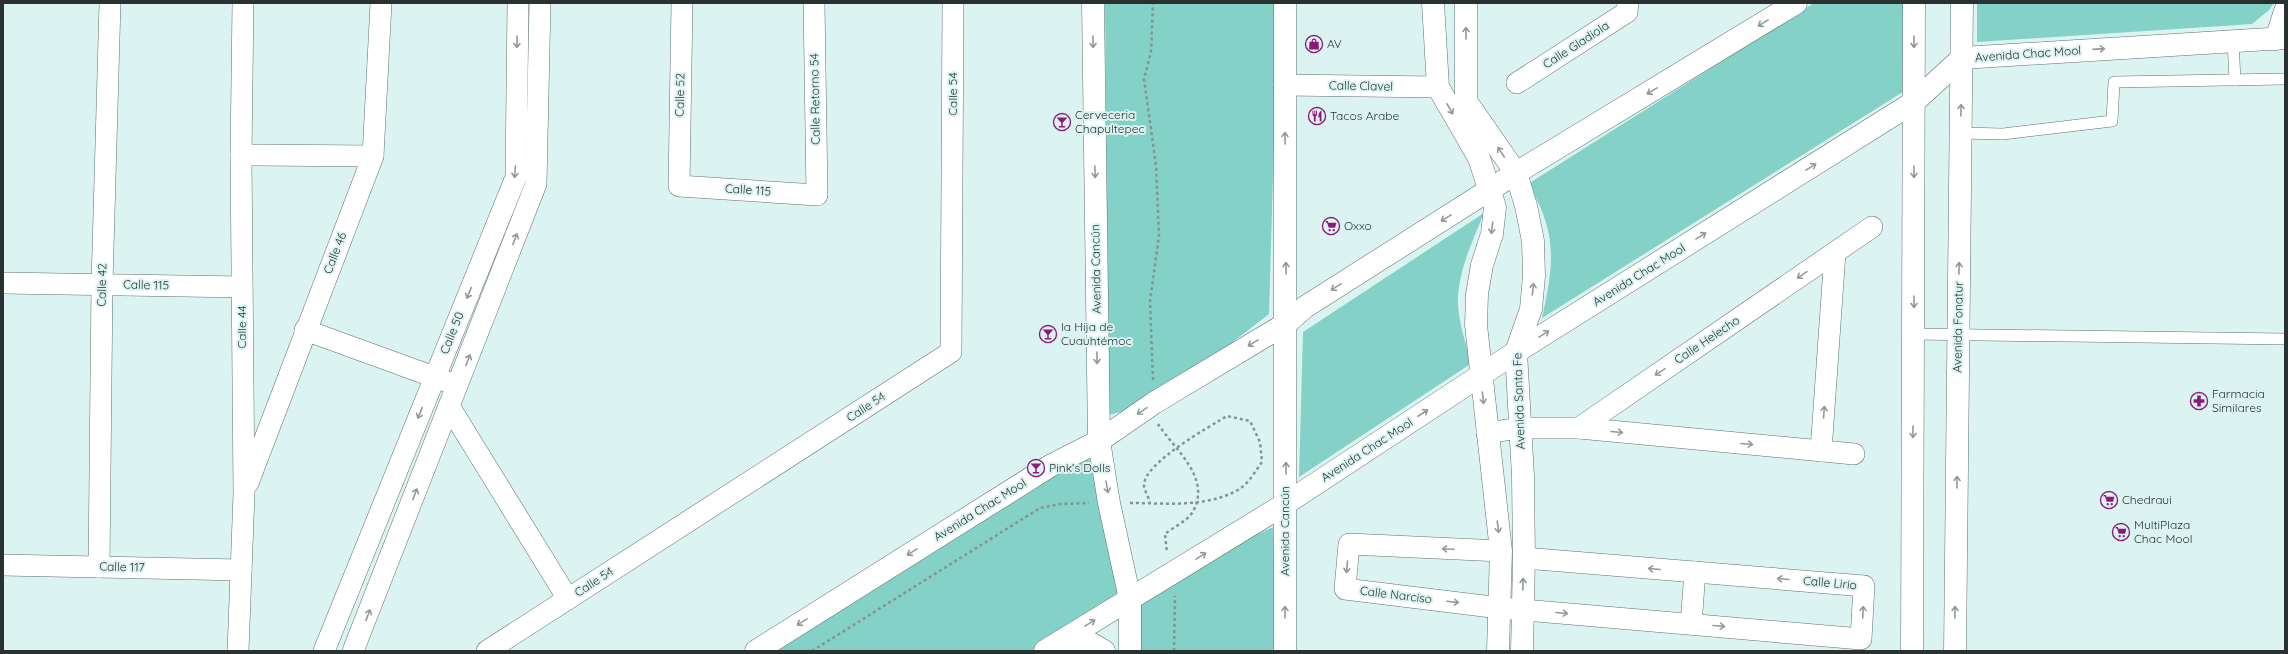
<svg xmlns="http://www.w3.org/2000/svg" width="2288" height="654" font-family="Quicksand,sans-serif">
  <style>
    .green { fill: #84d1c8 }
    .lines { fill: none; stroke-linecap: round; stroke-linejoin: round }
    .lane-casing { stroke: #5d716f; stroke-width: 12 }
    .street-casing { stroke: #5d716f; stroke-width: 22 }
    .secondary-casing { stroke: #5d716f; stroke-width: 23 }
    .primary-casing { stroke: #5d716f; stroke-width: 23 }
    .path { stroke: #839492; stroke-width: 2.5; stroke-dasharray: 3 3; stroke-linecap: butt }
    .lane { stroke: #fff; stroke-width: 11 }
    .street { stroke: #fff; stroke-width: 21 }
    .secondary { stroke: #fff; stroke-width: 22 }
    .primary { stroke: #fff; stroke-width: 22 }
    .oneway { stroke: #949898 }
    .labels { text-anchor: middle; stroke-width: 4; stroke-linejoin: round; paint-order: stroke }
    .poi-label { font-size: 12px; fill: #293231; stroke: #dcf4f1; text-anchor: start }
    .street-label { font-size: 12px; fill: #293231; stroke: #dcf4f1 }
  </style>
  <rect width="100%" height="100%" fill="#dcf4f1"/>
  <g class="green">
    <polygon points="1105,3 1278,3 1269,314 1154,403 1109,415"/>
    <path d="M1814,3H1906V90L1542,318C1554,264 1558,233 1528,184Z"/>
    <polygon points="1977,3 2274,3 2269,10 2252,24 1977,42"/>
    <path d="M1484,213C1473,240 1460,267 1458,296C1457,318 1465,342 1472,363L1299,477L1303,332Z"/>
    <polygon points="1087,455 1109,503 1122,595 1034,651 768,651"/>
    <polygon points="1273,527 1276,651 1136,651 1138,602 1171,574"/>
  </g>
  <g class="lines">
    <g class="lane-casing">
      <g id="lane">
        <polyline points="2233,41 2235,80"/>
        <polyline points="1960,133 2003,134 2112,121 2114,82 2285,79"/>
        <polyline points="1913,334 2285,339"/>
      </g>
    </g>
    <g class="street-casing">
      <g id="street">
        <polyline points="682,3 679,186 817,195 814,3"/>
        <polyline points="1517,83 1627,12 1628,3"/>
        <polyline points="1284,85 1438,87"/>
        <polyline points="241,155 373,156"/>
        <polyline points="3,283 242,287"/>
        <polyline points="305,330 448,382"/>
        <polyline points="449,406 568,599"/>
        <polyline points="1579,428 1872,227"/>
        <polyline points="1487,433 1519,428 1579,428 1854,454"/>
        <polyline points="1821,451 1835,253"/>
        <polyline points="248,483 373,156 381,3"/>
        <polyline points="1501,551 1349,544 1345,589 1500,608 1861,639 1864,586 1524,558"/>
        <polyline points="3,565 241,570"/>
        <polyline points="99,567 102,284 110,3"/>
        <polyline points="1691,624 1695,572"/>
        <polyline points="238,651 244,494 241,155 243,3"/>
        <polyline points="324,651 516,177 518,3"/>
        <polyline points="353,651 536,184 540,3"/>
        <polyline points="487,651 951,352 953,3"/>
      </g>
    </g>
    <g class="secondary-casing">
      <g id="secondary">
        <polyline points="1433,3 1438,87 1479,158 1495,207 1492,234 1482,265 1477,294 1476,325 1501,551 1498,651"/>
        <polyline points="1466,3 1466,101 1516,173 1526,206 1533,241 1534,276 1531,309 1516,352 1523,476 1524,558 1522,651"/>
        <polyline points="1912,651 1914,3"/>
        <polyline points="1955,651 1962,3"/>
      </g>
    </g>
    <g class="primary-casing">
      <g id="primary">
        <polyline points="1093,3 1099,441 1109,503 1130,599 1130,651"/>
        <polyline points="2276,39 2285,11"/>
        <polyline points="1057,644 1090,643 1104,651"/>
        <polyline points="756,651 1050,466 1099,441 1154,403 1287,323 1305,307 1516,173 1796,3"/>
        <polyline points="1045,651 1285,504 1516,352 1914,102 1962,58 2285,38"/>
        <polyline points="1285,651 1285,3"/>
      </g>
    </g>
    <g class="path">
      <polyline points="1153,380 1150,301 1159,236 1156,165 1144,79 1151,52 1153,3"/>
      <path d="M1158,424C1175,450 1213,479 1192,513C1187,521 1172,528 1165,534L1167,553"/>
      <path d="M1130,503C1166,503 1205,508 1238,490C1248,484 1255,472 1262,462L1260,442L1250,421L1227,416C1209,427 1144,463 1144,485C1144,490 1149,498 1150,503"/>
      <polyline points="812,651 1040,508 1060,504 1089,503"/>
      <polyline points="1174,651 1175,596"/>
    </g>
    <use href="#lane" class="lane"/>
    <use href="#street" class="street"/>
    <use href="#secondary" class="secondary"/>
    <use href="#primary" class="primary"/>
  </g>
  <defs><path id="oneway-shaft" d="M-6 0H5M1.5-3L5.5 0L1.5 3" fill="none" stroke-width="1.6" stroke-linecap="round" stroke-linejoin="round"/></defs>
  <g class="oneway">
    <use href="#oneway-shaft" transform="translate(1763 23) rotate(149)"/>
    <use href="#oneway-shaft" transform="translate(1466 33) rotate(-90)"/>
    <use href="#oneway-shaft" transform="translate(517 42) rotate(91)"/>
    <use href="#oneway-shaft" transform="translate(1093 42) rotate(89)"/>
    <use href="#oneway-shaft" transform="translate(1914 42) rotate(90)"/>
    <use href="#oneway-shaft" transform="translate(2099 49) rotate(-4)"/>
    <use href="#oneway-shaft" transform="translate(1652 91) rotate(149)"/>
    <use href="#oneway-shaft" transform="translate(1450 109) rotate(60)"/>
    <use href="#oneway-shaft" transform="translate(1961 110) rotate(-89)"/>
    <use href="#oneway-shaft" transform="translate(1285 138) rotate(-91)"/>
    <use href="#oneway-shaft" transform="translate(1501 152) rotate(-124)"/>
    <use href="#oneway-shaft" transform="translate(1811 167) rotate(-32)"/>
    <use href="#oneway-shaft" transform="translate(515 172) rotate(94)"/>
    <use href="#oneway-shaft" transform="translate(1095 172) rotate(89)"/>
    <use href="#oneway-shaft" transform="translate(1914 172) rotate(90)"/>
    <use href="#oneway-shaft" transform="translate(1446 218) rotate(148)"/>
    <use href="#oneway-shaft" transform="translate(1492 228) rotate(97)"/>
    <use href="#oneway-shaft" transform="translate(1701 236) rotate(-32)"/>
    <use href="#oneway-shaft" transform="translate(515 239) rotate(-69)"/>
    <use href="#oneway-shaft" transform="translate(1286 268) rotate(-91)"/>
    <use href="#oneway-shaft" transform="translate(1959 268) rotate(-89)"/>
    <use href="#oneway-shaft" transform="translate(1802 275) rotate(146)"/>
    <use href="#oneway-shaft" transform="translate(1336 287) rotate(148)"/>
    <use href="#oneway-shaft" transform="translate(1533 289) rotate(-83)"/>
    <use href="#oneway-shaft" transform="translate(469 293) rotate(112)"/>
    <use href="#oneway-shaft" transform="translate(1914 302) rotate(90)"/>
    <use href="#oneway-shaft" transform="translate(1544 334) rotate(-32)"/>
    <use href="#oneway-shaft" transform="translate(1253 343) rotate(149)"/>
    <use href="#oneway-shaft" transform="translate(1097 358) rotate(89)"/>
    <use href="#oneway-shaft" transform="translate(468 360) rotate(-69)"/>
    <use href="#oneway-shaft" transform="translate(1660 372) rotate(146)"/>
    <use href="#oneway-shaft" transform="translate(1483 398) rotate(84)"/>
    <use href="#oneway-shaft" transform="translate(1142 411) rotate(146)"/>
    <use href="#oneway-shaft" transform="translate(1824 412) rotate(-86)"/>
    <use href="#oneway-shaft" transform="translate(420 413) rotate(112)"/>
    <use href="#oneway-shaft" transform="translate(1423 413) rotate(-33)"/>
    <use href="#oneway-shaft" transform="translate(1617 432) rotate(5)"/>
    <use href="#oneway-shaft" transform="translate(1913 432) rotate(90)"/>
    <use href="#oneway-shaft" transform="translate(1747 444) rotate(5)"/>
    <use href="#oneway-shaft" transform="translate(1286 468) rotate(-90)"/>
    <use href="#oneway-shaft" transform="translate(1957 482) rotate(-89)"/>
    <use href="#oneway-shaft" transform="translate(1107 487) rotate(80)"/>
    <use href="#oneway-shaft" transform="translate(415 494) rotate(-69)"/>
    <use href="#oneway-shaft" transform="translate(1498 527) rotate(83)"/>
    <use href="#oneway-shaft" transform="translate(1448 549) rotate(-177)"/>
    <use href="#oneway-shaft" transform="translate(912 552) rotate(148)"/>
    <use href="#oneway-shaft" transform="translate(1201 556) rotate(-32)"/>
    <use href="#oneway-shaft" transform="translate(1347 567) rotate(95)"/>
    <use href="#oneway-shaft" transform="translate(1654 569) rotate(-175)"/>
    <use href="#oneway-shaft" transform="translate(1783 579) rotate(-175)"/>
    <use href="#oneway-shaft" transform="translate(1523 584) rotate(-89)"/>
    <use href="#oneway-shaft" transform="translate(1453 602) rotate(7)"/>
    <use href="#oneway-shaft" transform="translate(1285 612) rotate(-90)"/>
    <use href="#oneway-shaft" transform="translate(1863 612) rotate(-87)"/>
    <use href="#oneway-shaft" transform="translate(1955 612) rotate(-89)"/>
    <use href="#oneway-shaft" transform="translate(1562 613) rotate(5)"/>
    <use href="#oneway-shaft" transform="translate(368 615) rotate(-69)"/>
    <use href="#oneway-shaft" transform="translate(802 622) rotate(148)"/>
    <use href="#oneway-shaft" transform="translate(1090 623) rotate(-31)"/>
    <use href="#oneway-shaft" transform="translate(1719 626) rotate(5)"/>
  </g>
  <defs>
    <g id="shop-ring" transform="scale(0.9)"><circle r="9.5" fill="#dcf4f1" stroke="#8e197a" stroke-width="1.5"/><path d="M-5-2.5h2.3a2.7 3.5 0 0 1 5.4 0H5L5.5 6h-11ZM-1.5-2.5h3a1.5 2.3 0 0 0-3 0Z" fill="#8e197a"/></g>
    <g id="restaurant-ring" transform="scale(0.9)"><circle r="9.5" fill="#dcf4f1" stroke="#8e197a" stroke-width="1.5"/><path d="M-5-6h1v4h1v-4h1v4h1v-4h1v5L-1.5 .5V6h-2V.5L-5-1ZM5-6V6H3V1.5H1.5Q1.5-4 5-6Z" fill="#8e197a"/></g>
    <g id="bar-ring" transform="scale(0.9)"><circle r="9.5" fill="#dcf4f1" stroke="#8e197a" stroke-width="1.5"/><path d="M-6-5H6L.8 .8V4.5H3.5V6h-7V4.5H-.8V.8Z" fill="#8e197a"/></g>
    <g id="supermarket-ring" transform="scale(0.9)"><circle r="9.5" fill="#dcf4f1" stroke="#8e197a" stroke-width="1.5"/><path d="M-6-5.5h2.5l.6 2H6L4.5 2H-2.5L-4.4-4H-6ZM-1.5 3.2a1.3 1.3 0 1 0 .1 0ZM3 3.2a1.3 1.3 0 1 0 .1 0Z" fill="#8e197a"/></g>
    <g id="pharmacy-ring" transform="scale(0.9)"><circle r="9.5" fill="#dcf4f1" stroke="#8e197a" stroke-width="1.5"/><path d="M-2-6h4v4h4v4h-4v4h-4v-4h-4v-4h4Z" fill="#8e197a"/></g>
  </defs>
  <g fill-rule="evenodd">
    <use href="#shop-ring" x="1314" y="44"/>
    <use href="#restaurant-ring" x="1317" y="116"/>
    <use href="#bar-ring" x="1062" y="122"/>
    <use href="#supermarket-ring" x="1331" y="226"/>
    <use href="#bar-ring" x="1048" y="334"/>
    <use href="#pharmacy-ring" x="2199" y="401"/>
    <use href="#bar-ring" x="1036" y="468"/>
    <use href="#supermarket-ring" x="2109" y="500"/>
    <use href="#supermarket-ring" x="2121" y="532"/>
  </g>
  <g class="labels">
    <g class="poi-label">
      <text x="1327" y="48">AV</text>
      <text x="1075" y="119">Cerveceria<tspan x="1075" dy="14">Chapultepec</tspan></text>
      <text x="1330" y="120">Tacos Arabe</text>
      <text x="1344" y="230">Oxxo</text>
      <text x="1061" y="331">la Hija de<tspan x="1061" dy="14">Cuauhtémoc</tspan></text>
      <text x="2212" y="398">Farmacia<tspan x="2212" dy="14">Similares</tspan></text>
      <text x="1049" y="472">Pink’s Dolls</text>
      <text x="2122" y="504">Chedraui</text>
      <text x="2134" y="529">MultiPlaza<tspan x="2134" dy="14">Chac Mool</tspan></text>
    </g>
    <g class="street-label">
      <text transform="translate(1576 45) rotate(-33)" y="4">Calle Gladiola</text>
      <text transform="translate(2028 54) rotate(-4)" y="4">Avenida Chac Mool</text>
      <text transform="translate(1361 86) rotate(1)" y="4">Calle Clavel</text>
      <text transform="translate(953 94) rotate(-90)" y="4">Calle 54</text>
      <text transform="translate(680 95) rotate(-89)" y="4">Calle 52</text>
      <text transform="translate(815 99) rotate(-91)" y="4">Calle Retorno 54</text>
      <text transform="translate(748 190) rotate(4)" y="4">Calle 115</text>
      <text transform="translate(335 253) rotate(-69)" y="4">Calle 46</text>
      <text transform="translate(1096 269) rotate(-91)" y="4">Avenida Cancún</text>
      <text transform="translate(1639 275) rotate(-32)" y="4">Avenida Chac Mool</text>
      <text transform="translate(102 285) rotate(-89)" y="4">Calle 42</text>
      <text transform="translate(146 285) rotate(1)" y="4">Calle 115</text>
      <text transform="translate(242 327) rotate(-90)" y="4">Calle 44</text>
      <text transform="translate(1958 327) rotate(-89)" y="4">Avenida Fonatur</text>
      <text transform="translate(452 333) rotate(-68)" y="4">Calle 50</text>
      <text transform="translate(1707 340) rotate(-34)" y="4">Calle Helecho</text>
      <text transform="translate(1519 401) rotate(-92)" y="4">Avenida Santa Fe</text>
      <text transform="translate(866 407) rotate(-33)" y="4">Calle 54</text>
      <text transform="translate(1367 450) rotate(-33)" y="4">Avenida Chac Mool</text>
      <text transform="translate(980 510) rotate(-32)" y="4">Avenida Chac Mool</text>
      <text transform="translate(1285 531) rotate(-90)" y="4">Avenida Cancún</text>
      <text transform="translate(122 567) rotate(1)" y="4">Calle 117</text>
      <text transform="translate(594 582) rotate(-33)" y="4">Calle 54</text>
      <text transform="translate(1830 583) rotate(5)" y="4">Calle Lirio</text>
      <text transform="translate(1396 595) rotate(7)" y="4">Calle Narciso</text>
    </g>
  </g>
  <rect width="2288" height="654" fill="none" stroke="#293231" stroke-width="8"/>
</svg>
